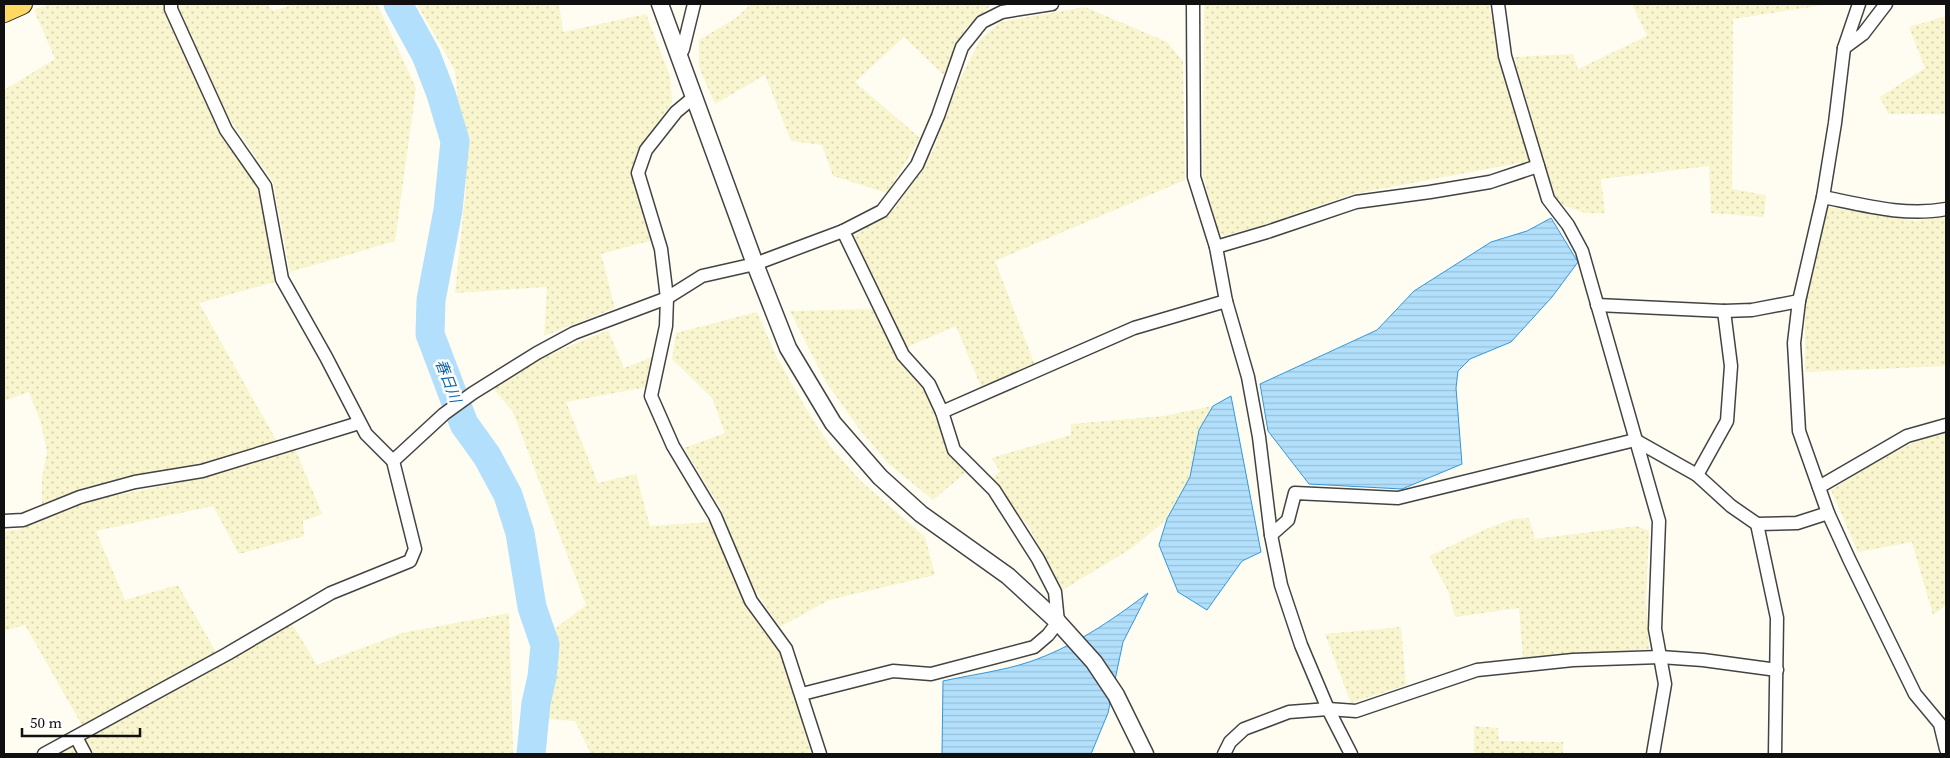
<svg xmlns="http://www.w3.org/2000/svg" width="1950" height="758" font-family="'Source Serif 4','Noto Sans JP',serif">
  <style>
    .farmland { fill: url(#farmland-dots) }
    .water { fill: url(#water-rules); stroke: #3297da }
    .lines { fill: none; stroke-linecap: round; stroke-linejoin: round }
    .river { stroke: #b2e0fc; stroke-width: 29 }
    .minor-casing { stroke: #434343; stroke-width: 15 }
    .tertiary-casing { stroke: #434343; stroke-width: 19 }
    .primary-casing { stroke: #212121; stroke-width: 22 }
    .minor { stroke: #fff; stroke-width: 12 }
    .tertiary { stroke: #fff; stroke-width: 16 }
    .primary { stroke: #ffd962; stroke-width: 20 }
    .labels { text-anchor: middle; stroke-width: 5; stroke-linejoin: round; paint-order: stroke }
    .water-label { font-size: 15px; font-style: italic; fill: #0c68af; stroke: #fff }
  </style>
  <defs>
    <pattern id="farmland-dots" width="8" height="8" patternUnits="userSpaceOnUse" patternTransform="scale(1.25)"><rect width="8" height="8" fill="#f8f5cf"/><path d="M2 2h.1M6 6h.1" fill="none" stroke="#d4d1b1" stroke-width="1.8" stroke-linecap="round"/></pattern>
    <pattern id="water-rules" width="6" height="5" patternUnits="userSpaceOnUse" patternTransform="scale(1.25)"><rect width="6" height="5" fill="#b2e0fc"/><path d="M0 2.5h6" fill="none" stroke="#98bfd7"/></pattern>
  </defs>
  <rect width="100%" height="100%" fill="#fffdf2"/>
  <g class="farmland">
    <polygon points="48,4 166,4 262,188 278,281 199,303 279,445 201,467 134,478 69,494 42,506 42,477 47,452 41,423 29,392 4,401 4,90 55,59 34,10"/>
    <polygon points="183,4 267,4 273,11 294,4 377,4 416,88 395,241 290,272 273,182 227,115 178,7"/>
    <polygon points="417,4 559,4 563,32 646,14 670,76 672,102 636,154 635,183 653,240 601,254 615,308 544,336 547,287 455,293 466,186 455,70"/>
    <polygon points="751,4 988,4 990,6 964,30 944,75 904,37 855,82 920,138 887,193 833,176 822,145 791,141 765,75 715,104 699,67 699,40 736,18"/>
    <polygon points="1204,4 1288,4 1288,5 1296,4 1489,4 1500,59 1530,161 1353,194 1261,226 1224,236 1218,232 1203,176"/>
    <polygon points="1632,4 1830,4 1733,19 1732,189 1766,195 1764,217 1711,213 1709,166 1601,179 1605,213 1585,213 1557,203 1549,185 1514,57 1573,54 1578,69 1647,36"/>
    <polygon points="1085,7 1167,42 1183,61 1185,180 995,261 1035,365 981,387 956,326 905,348 854,236 896,207 933,151 959,81 980,40 1000,22"/>
    <polygon points="1946,16 1946,114 1888,114 1880,97 1925,68 1909,27"/>
    <polygon points="1828,207 1915,221 1946,216 1946,366 1805,372 1805,303"/>
    <polygon points="874,309 897,359 922,385 947,446 965,473 933,500 888,463 860,430 826,382 790,311"/>
    <polygon points="757,312 777,358 808,412 833,450 862,482 925,537 935,575 829,600 780,627 752,586 720,507 684,448 725,433 712,398 672,359 676,333"/>
    <polygon points="608,330 624,368 655,356 647,387 566,402 598,483 636,474 650,526 710,522 744,602 783,657 811,754 591,754 575,721 548,719 556,628 586,605 513,412 493,388 532,362"/>
    <polygon points="1213,406 1199,430 1190,477 1167,519 1132,548 1061,591 1029,527 990,481 1000,471 991,458 1071,435 1071,424 1164,416"/>
    <polygon points="1946,431 1946,605 1933,615 1912,542 1858,552 1831,490 1894,451 1921,439"/>
    <polygon points="295,448 322,514 303,521 304,536 239,554 213,506 96,531 125,600 178,585 216,652 83,727 25,625 4,631 4,531 17,530 85,501 174,484"/>
    <polygon points="1529,518 1535,539 1637,526 1649,531 1646,596 1649,649 1523,659 1519,608 1455,617 1448,591 1429,556 1486,529 1513,519"/>
    <polygon points="509,613 513,754 94,754 86,739 292,624 317,665 402,633"/>
    <polygon points="1401,627 1406,685 1351,703 1325,634"/>
    <polygon points="1474,726 1498,728 1499,741 1563,742 1563,754 1474,754"/>
    <polygon points="73,743 79,754 52,754"/>
  </g>
  <g class="water">
    <polygon points="1551,218 1578,262 1552,297 1511,342 1470,359 1458,371 1456,388 1462,464 1402,489 1309,484 1268,431 1260,384 1377,330 1414,291 1491,242 1527,231"/>
    <polygon points="1231,396 1261,552 1242,561 1207,610 1178,592 1159,545 1167,519 1190,477 1199,430 1213,406"/>
    <path d="M1148,593L1123,642L1108,713L1091,754H942L943,681C970,675 1002,671 1029,662C1073,647 1111,621 1148,593Z"/>
  </g>
  <g class="lines">
    <polyline class="river" points="398,4 426,55 441,94 455,141 448,210 431,300 430,334 464,424 487,456 508,495 520,533 532,607 545,645 542,677 536,703 531,754"/>
    <g class="minor-casing">
      <g id="minor">
        <polyline points="1193,4 1194,177 1216,247 1226,301 1248,377 1259,437 1271,535 1281,585 1301,645 1328,709 1351,754"/>
        <polyline points="1498,4 1505,56 1548,199 1568,225 1582,251 1659,521 1655,629 1665,684 1653,754"/>
        <polyline points="1859,4 1844,48 1835,123 1823,197 1799,301 1794,343 1799,431 1828,513 1849,559 1915,694 1940,724 1946,749"/>
        <polyline points="1844,48 1863,34 1886,4"/>
        <polyline points="680,55 683,49 694,4"/>
        <polyline points="694,97 676,112 646,150 638,173 661,249 667,298 666,326 651,396 673,446 715,516 751,601 786,649 820,754"/>
        <path d="M1823,197C1863,205 1906,217 1946,209"/>
        <polyline points="1216,247 1267,232 1356,202 1430,192 1490,182 1538,166"/>
        <polyline points="1597,305 1724,311 1752,310 1799,301"/>
        <polyline points="942,412 1134,328 1226,301"/>
        <polyline points="393,461 444,414 473,393 537,353 574,333 667,298 702,276 755,264 843,231 882,211 917,165 938,116 962,47 982,22 1002,12 1052,4"/>
        <polyline points="1697,475 1727,421 1731,366 1724,311"/>
        <polyline points="1819,487 1907,436 1946,425"/>
        <polyline points="4,521 23,520 80,497 135,482 202,471 359,423"/>
        <polyline points="1757,524 1777,618 1775,754"/>
        <polyline points="1271,535 1288,520 1295,493 1398,498 1635,440 1697,475 1731,506 1757,524 1797,523 1828,513"/>
        <polyline points="802,694 893,671 931,674 1034,647 1048,635 1058,622 1055,592 1038,559 994,490 954,450 942,412 929,384 903,355 843,231"/>
        <polyline points="76,737 85,754"/>
        <polyline points="44,754 227,654 331,593 410,561 415,549 393,461 366,434 326,357 282,279 265,186 226,130 171,9 171,4"/>
        <polyline points="1224,754 1230,742 1244,729 1289,712 1328,709 1356,711 1477,670 1573,660 1660,657 1703,660 1777,670"/>
      </g>
    </g>
    <g class="tertiary-casing">
      <polyline id="tertiary" points="660,4 755,264 788,348 833,423 880,477 921,514 1008,576 1058,622 1094,662 1116,695 1145,754"/>
    </g>
    <g class="primary-casing">
      <polyline id="primary" points="4,12 22,4"/>
    </g>
    <use href="#minor" class="minor"/>
    <use href="#tertiary" class="tertiary"/>
    <use href="#primary" class="primary"/>
  </g>
  <g class="labels">
    <g class="water-label">
      <text transform="translate(448 381) rotate(69)" y="5">春日川</text>
    </g>
  </g>
  <rect width="1950" height="758" fill="none" stroke="#101010" stroke-width="10"/>
  <path d="M22 728v8h118v-8" fill="none" stroke="#101010" stroke-width="2.5"/>
  <text x="30" y="728" font-size="15" fill="#101010" stroke="#ffffff" stroke-width="4" paint-order="stroke">50 m</text>
</svg>
